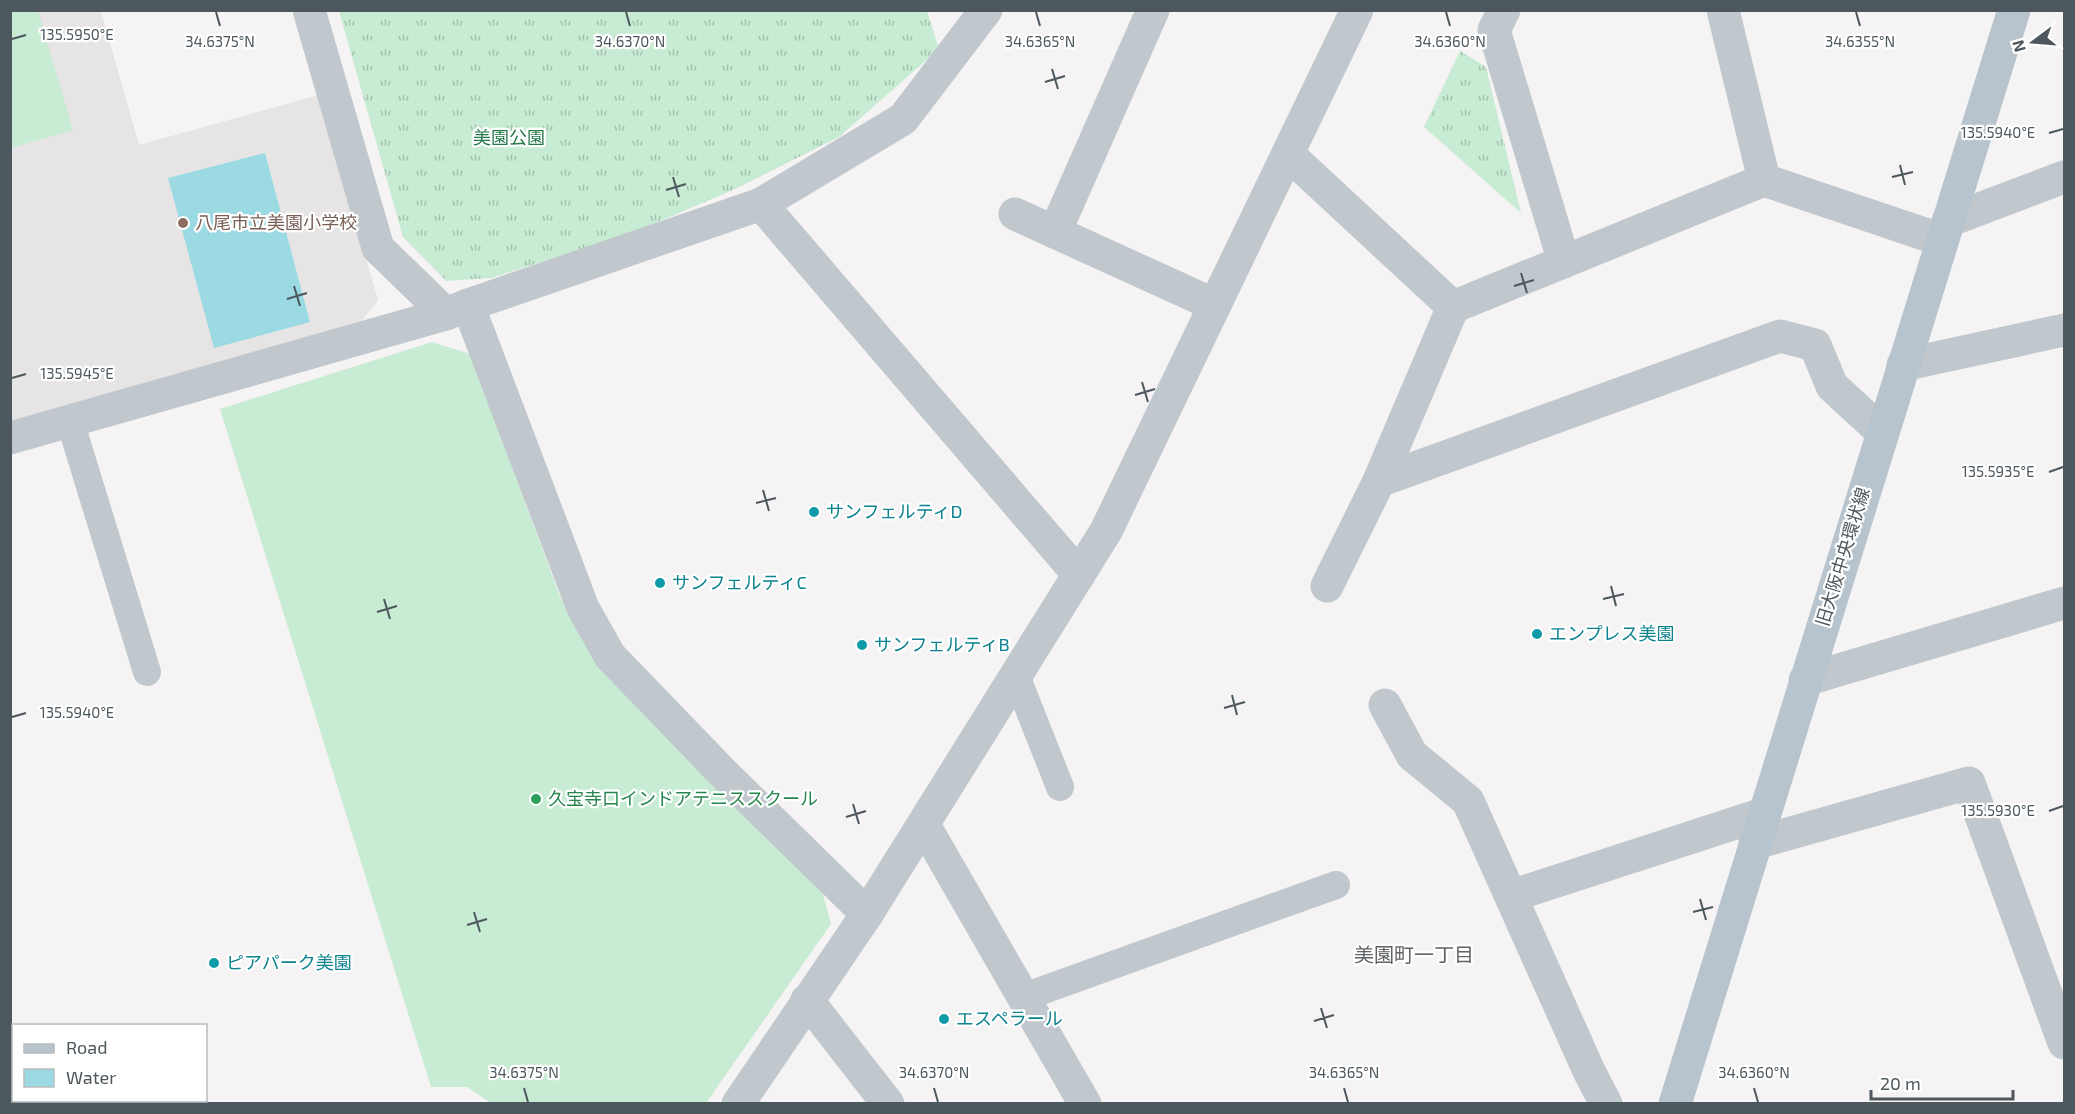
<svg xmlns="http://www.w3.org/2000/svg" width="2075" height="1114" font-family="'Exo 2','Noto Sans JP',sans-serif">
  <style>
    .education { fill: #e6e4e4 }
    .grass { fill: url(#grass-tufts) }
    .pitch { fill: #c8ebd3 }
    .water { fill: #9bdae2 }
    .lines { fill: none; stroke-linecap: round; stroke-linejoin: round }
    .lane { stroke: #c1c8cd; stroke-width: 28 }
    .street { stroke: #c1c8cd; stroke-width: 33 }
    .primary { stroke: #b7c4cd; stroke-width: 33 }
    .ticks { fill: none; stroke: #4d575e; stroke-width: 2 }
    .education-dot { fill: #8d6e63; stroke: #fff; stroke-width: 2 }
    .culture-dot { fill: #0f9aa8; stroke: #fff; stroke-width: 2 }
    .leisure-dot { fill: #2e9e5b; stroke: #fff; stroke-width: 2 }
    .labels { text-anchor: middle; stroke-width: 4.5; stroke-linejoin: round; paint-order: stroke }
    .park-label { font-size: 18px; fill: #257847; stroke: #fff }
    .education-label { font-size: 18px; fill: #785e54; stroke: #fff; text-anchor: start }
    .culture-label { font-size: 18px; fill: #0d838f; stroke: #fff; text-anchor: start }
    .street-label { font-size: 18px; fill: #4d575e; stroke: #fff }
    .leisure-label { font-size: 18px; fill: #27864d; stroke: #fff; text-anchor: start }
    .neighbourhood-label { font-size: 20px; fill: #606467; stroke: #fff }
    .ticks-label { font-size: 15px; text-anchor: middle; fill: #4d575e; stroke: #fff; stroke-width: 4.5; stroke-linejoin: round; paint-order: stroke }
  </style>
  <defs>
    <pattern id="grass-tufts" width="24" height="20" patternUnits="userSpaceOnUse" patternTransform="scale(1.5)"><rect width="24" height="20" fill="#c8ebd3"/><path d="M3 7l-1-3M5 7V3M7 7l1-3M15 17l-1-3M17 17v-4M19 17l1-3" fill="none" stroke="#a5c1ae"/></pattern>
  </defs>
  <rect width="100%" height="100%" fill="#f5f3f3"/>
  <polygon class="education" points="11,11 101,11 139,145 319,95 378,300 359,324 11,423"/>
  <g class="grass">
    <polygon points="339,11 927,11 939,49 839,137 733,190 630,234 491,278 446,281 403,237"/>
    <polygon points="1460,51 1486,67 1521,213 1424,127"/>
  </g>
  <g class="pitch">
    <polygon points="11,10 38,11 73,130 11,148"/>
    <polygon points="432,342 470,354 559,594 592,653 821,887 831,924 706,1103 491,1103 467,1087 431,1087 220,409"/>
  </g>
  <polygon class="water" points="265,153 310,322 214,348 168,178"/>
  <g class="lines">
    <g class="lane">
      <polyline points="70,421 147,672"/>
      <polyline points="1016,676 1060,787"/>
      <polyline points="1024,997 1336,885"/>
    </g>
    <g class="street">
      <polyline points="309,10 378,248 446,314 468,305 583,608 610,656 722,772 867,914"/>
      <polyline points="1504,10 1494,30 1564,262"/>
      <polyline points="1723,10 1764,180"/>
      <polyline points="1288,154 1453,307 1764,180 1942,240"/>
      <polyline points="761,204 1079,575"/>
      <polyline points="1015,214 1215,305"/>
      <polyline points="1948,221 2064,177"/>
      <polyline points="1055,232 1153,10"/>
      <polyline points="468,305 761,204 903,119 986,10"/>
      <polyline points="1903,365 2064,330"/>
      <polyline points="10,438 446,314"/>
      <polyline points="1379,481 1780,336 1815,345 1832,386 1882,432"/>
      <polyline points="1327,586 1379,481 1453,307"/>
      <polyline points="1805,680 2064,603"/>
      <polyline points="1385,705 1412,755 1468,801 1589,1071 1606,1104"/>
      <polyline points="924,825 1085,1104"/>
      <polyline points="1755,843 1969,783 2064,1043"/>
      <polyline points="1511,896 1763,814"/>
      <polyline points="807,1000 888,1104"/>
      <polyline points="738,1104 867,914 1106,531 1357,10"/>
    </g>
    <polyline class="primary" points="1675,1104 2014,10"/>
  </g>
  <path class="ticks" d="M216,12L220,26M626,12L630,26M1036,12L1040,26M1446,12L1450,26M1856,12L1860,26M12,39L26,35M1052,69L1058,89M1045,82L1065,76M2049,133L2063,129M1900,165L1905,185M673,177L679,197M1892,177L1913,172M666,190L686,184M1521,273L1527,293M294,286L300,306M1514,286L1534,280M287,299L307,293M12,378L26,374M1142,382L1148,402M1135,395L1155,389M2049,472L2063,467M763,490L769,511M756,503L776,498M1611,586L1616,606M384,599L390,619M1603,599L1624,594M377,612L397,606M1232,695L1237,715M1224,708L1245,702M12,717L26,713M853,804L859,824M2049,811L2063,806M846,817L866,811M1700,899L1706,920M474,912L480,932M1693,912L1713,907M467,925L487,919M1321,1008L1327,1028M1314,1021L1334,1015M524,1088L528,1102M934,1088L938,1102M1344,1088L1348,1102M1754,1088L1758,1102"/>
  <circle class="education-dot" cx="183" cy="223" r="6"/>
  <g class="culture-dot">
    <circle cx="814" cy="512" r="6"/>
    <circle cx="660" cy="583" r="6"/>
    <circle cx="1537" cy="634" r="6"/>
    <circle cx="862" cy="645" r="6"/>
    <circle cx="214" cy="963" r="6"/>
    <circle cx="944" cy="1019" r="6"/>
  </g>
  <circle class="leisure-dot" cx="536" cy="799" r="6"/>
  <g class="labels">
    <g class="park-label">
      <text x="509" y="144">美園公園</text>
    </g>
    <g class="education-label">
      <text x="195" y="229">八尾市立美園小学校</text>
    </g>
    <g class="culture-label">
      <text x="826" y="518">サンフェルティD</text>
      <text x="672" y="589">サンフェルティC</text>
      <text x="1549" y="640">エンプレス美園</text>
      <text x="874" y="651">サンフェルティB</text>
      <text x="226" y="969">ピアパーク美園</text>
      <text x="956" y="1025">エスペラール</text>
    </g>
    <g class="street-label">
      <text transform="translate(1843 557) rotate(-73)" y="6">旧大阪中央環状線</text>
    </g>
    <g class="leisure-label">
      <text x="548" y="805">久宝寺口インドアテニススクール</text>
    </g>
    <g class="neighbourhood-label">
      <text x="1414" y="962">美園町一丁目</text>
    </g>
  </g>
  <g class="ticks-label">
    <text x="77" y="40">135.5950°E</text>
    <text x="220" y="47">34.6375°N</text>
    <text x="630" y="47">34.6370°N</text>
    <text x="1040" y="47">34.6365°N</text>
    <text x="1450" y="47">34.6360°N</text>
    <text x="1860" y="47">34.6355°N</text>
    <text x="1998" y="138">135.5940°E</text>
    <text x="77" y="379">135.5945°E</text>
    <text x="1998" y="477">135.5935°E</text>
    <text x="77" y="718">135.5940°E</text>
    <text x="1998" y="816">135.5930°E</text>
    <text x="524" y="1078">34.6375°N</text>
    <text x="934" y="1078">34.6370°N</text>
    <text x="1344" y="1078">34.6365°N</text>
    <text x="1754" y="1078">34.6360°N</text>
  </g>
  <rect width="2075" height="1114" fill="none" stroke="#4d575e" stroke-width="24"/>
  <rect x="12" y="1024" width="195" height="78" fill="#ffffff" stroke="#b8bcbf" stroke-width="1.5"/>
  <rect x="24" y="1044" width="30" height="9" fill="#b7c4cd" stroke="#b8bcbf" stroke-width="1.5"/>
  <text x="66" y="1054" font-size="18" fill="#4d575e">Road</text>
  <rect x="24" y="1069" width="30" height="18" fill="#9bdae2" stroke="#b8bcbf" stroke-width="1.5"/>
  <text x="66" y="1084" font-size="18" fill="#4d575e">Water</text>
  <g transform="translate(2033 42) rotate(254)" stroke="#ffffff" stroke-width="4.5" paint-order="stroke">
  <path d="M0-4.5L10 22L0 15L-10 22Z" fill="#4d575e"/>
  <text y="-9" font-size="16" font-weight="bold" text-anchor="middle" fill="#4d575e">N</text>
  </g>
  <path d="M1871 1090v9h142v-9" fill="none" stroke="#4d575e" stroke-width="3"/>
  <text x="1880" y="1090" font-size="18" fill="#4d575e" stroke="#ffffff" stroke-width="4.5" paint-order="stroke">20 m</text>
</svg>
